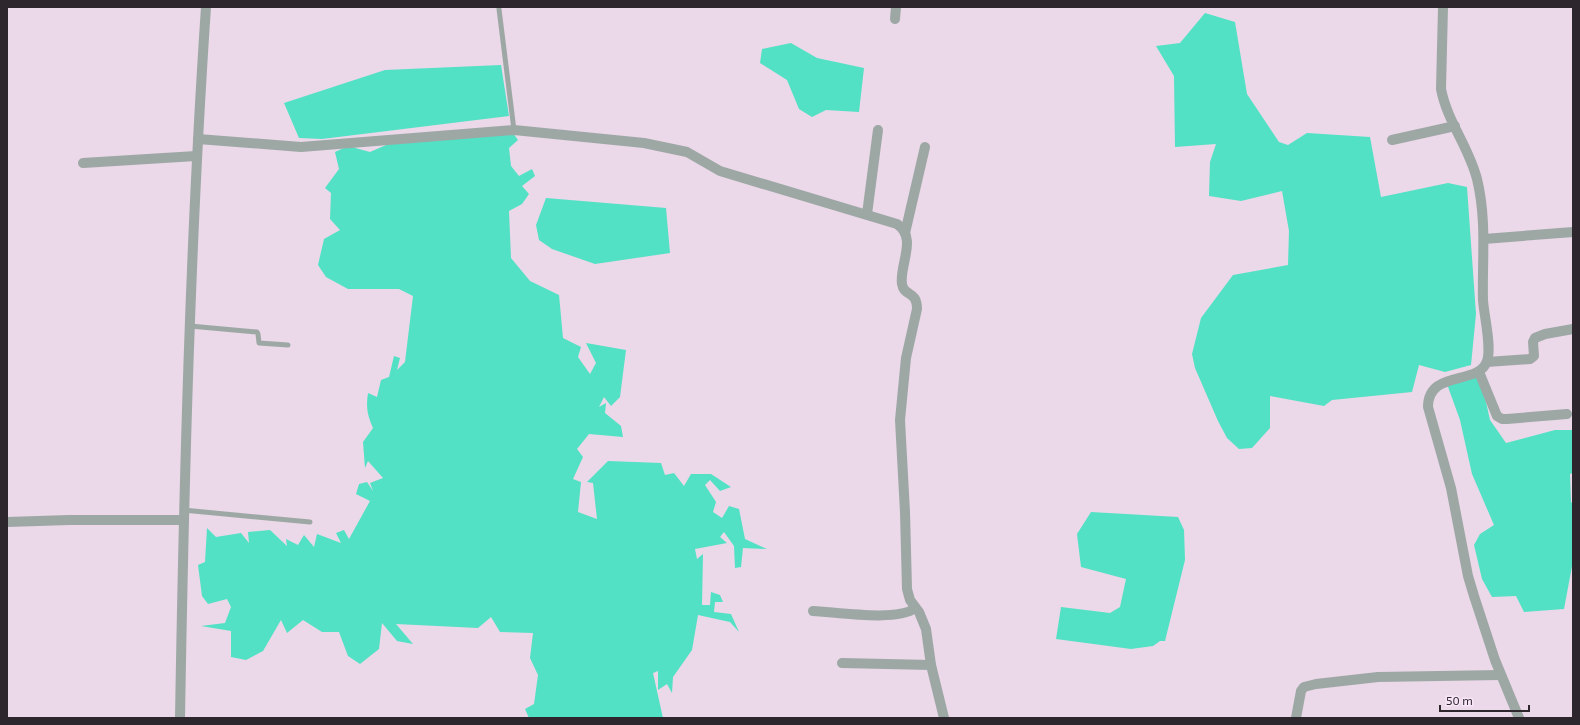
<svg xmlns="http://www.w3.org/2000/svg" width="1580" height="725" font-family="'Exo 2',sans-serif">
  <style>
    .water { fill: #52e1c5 }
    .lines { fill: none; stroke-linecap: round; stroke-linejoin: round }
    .lane { stroke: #9da8a5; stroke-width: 5 }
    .street { stroke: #9da8a5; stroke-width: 10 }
  </style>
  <rect width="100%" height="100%" fill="#ebd8e9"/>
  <g class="water">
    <polygon points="1205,13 1235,22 1247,94 1279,142 1288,145 1307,133 1370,137 1381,197 1448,183 1467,187 1476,314 1471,365 1445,372 1419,365 1412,392 1332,400 1324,406 1270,396 1270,428 1252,448 1239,449 1227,438 1218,421 1195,368 1192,354 1201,318 1233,275 1288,265 1289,231 1282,191 1241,201 1209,196 1210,162 1216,144 1175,147 1174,76 1156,46 1180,43"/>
    <polygon points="791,43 817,58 864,68 859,112 826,110 812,117 799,109 787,80 760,63 762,49"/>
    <polygon points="501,65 509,116 322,139 299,138 284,103 385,70"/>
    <path d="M513,133L518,140L509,148L511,166L519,176L532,169L535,176L522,186L529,194L522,204L509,211L511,258L530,281L559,295L563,338L581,347L578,357L590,374L596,363L586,343L626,350L620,397L611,406L604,397L599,407L606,403L605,413L621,426L623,437L589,434L577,449L583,457L573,479L581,482L578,512L597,519L593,483L587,482L608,461L661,463L665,475L674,473L684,486L691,474H711L731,487L720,491L710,480L705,485L716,502L713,512L722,518L729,506L739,509L745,539L767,549L743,548L741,567L735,568L734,546L724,532L720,537L727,543L695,549L697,559L703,554L702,605H710L711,592L720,595L723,602H715L714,612L731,614L739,632L730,622L698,615L692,650L673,677L672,693L667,684L658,690V671L653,673L663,718H529L525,709L534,704L538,675L530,658L533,633L500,632L491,617L478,628L396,624L413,644L397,641L382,623L379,649L360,664L348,656L339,632H322L303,620L287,633L281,620L263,651L246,660L231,657V631L201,626L225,623L231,607L227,599L208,604L202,596L198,565L205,562L207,528L216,537L241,533L249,543L248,532L270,530L287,546L286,539L298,545L304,535L314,547L317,534L341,543L336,533L344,530L349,539L370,501L356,494L359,484L367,482L373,491L370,483L383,478L368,461L365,468L363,442L373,428C367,414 366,408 368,393L377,397L381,380L389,377L394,356L400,358L397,370L405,362L413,296L399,289H348L326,277L318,265L324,239L340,230L330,219L331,193L325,188L339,169L335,152L348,146L370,152L400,139Z"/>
    <polygon points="546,198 666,208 670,253 595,264 552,249 539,240 536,225"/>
    <polygon points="1480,375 1490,420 1506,443 1555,430 1573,430 1573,473 1570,474 1571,502 1573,504 1573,561 1564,609 1524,612 1516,596 1492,597 1482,579 1474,545 1480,534 1494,525 1472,474 1460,420 1447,384"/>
    <polygon points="1091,512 1178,517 1184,530 1185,560 1165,641 1160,641 1153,646 1131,649 1056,639 1061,607 1110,613 1120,607 1126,579 1081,567 1077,534"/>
  </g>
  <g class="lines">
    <g class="lane">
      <polyline points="499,9 514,130"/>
      <polyline points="190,326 257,332 258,334 259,343 288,345"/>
      <polyline points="183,510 310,522"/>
    </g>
    <g class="street">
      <path d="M1443,7L1441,89C1447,121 1469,147 1477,179C1487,220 1482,260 1483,300C1484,316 1492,347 1487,361C1479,386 1428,369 1428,407L1451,488L1468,576L1474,596L1495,660L1519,718"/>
      <polyline points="895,19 896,7"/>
      <path d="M198,139L301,147L514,130L644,143L687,152L720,171L897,224C918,238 899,265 902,284C904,297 917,290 917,309L906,358L900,420L905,512L907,589L910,600L919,612L926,629L931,665L944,718"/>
      <polyline points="1392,140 1455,126"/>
      <polyline points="83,163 196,156"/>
      <polyline points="867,214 878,130"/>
      <polyline points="905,233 925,147"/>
      <polyline points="1484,239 1573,232"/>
      <polyline points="1487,362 1530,359 1534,356 1533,342 1535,338 1545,334 1573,329"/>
      <polyline points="1479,372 1497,416 1502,419 1507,419 1567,414"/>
      <polyline points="7,522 69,520 183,520"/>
      <path d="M813,611C836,612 898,622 915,608"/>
      <polyline points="842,663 931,665"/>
      <path d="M180,718C184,481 190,244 206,7"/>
      <polyline points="1296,718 1301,691 1304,687 1316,684 1378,677 1500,675"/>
    </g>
  </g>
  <rect width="1580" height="725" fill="none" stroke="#2d262d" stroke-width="16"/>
  <path d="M1440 705v6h89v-6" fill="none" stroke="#2d262d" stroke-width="2"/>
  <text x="1446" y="705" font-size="12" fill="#2d262d" stroke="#f8e5f7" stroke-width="3" paint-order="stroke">50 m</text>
</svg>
